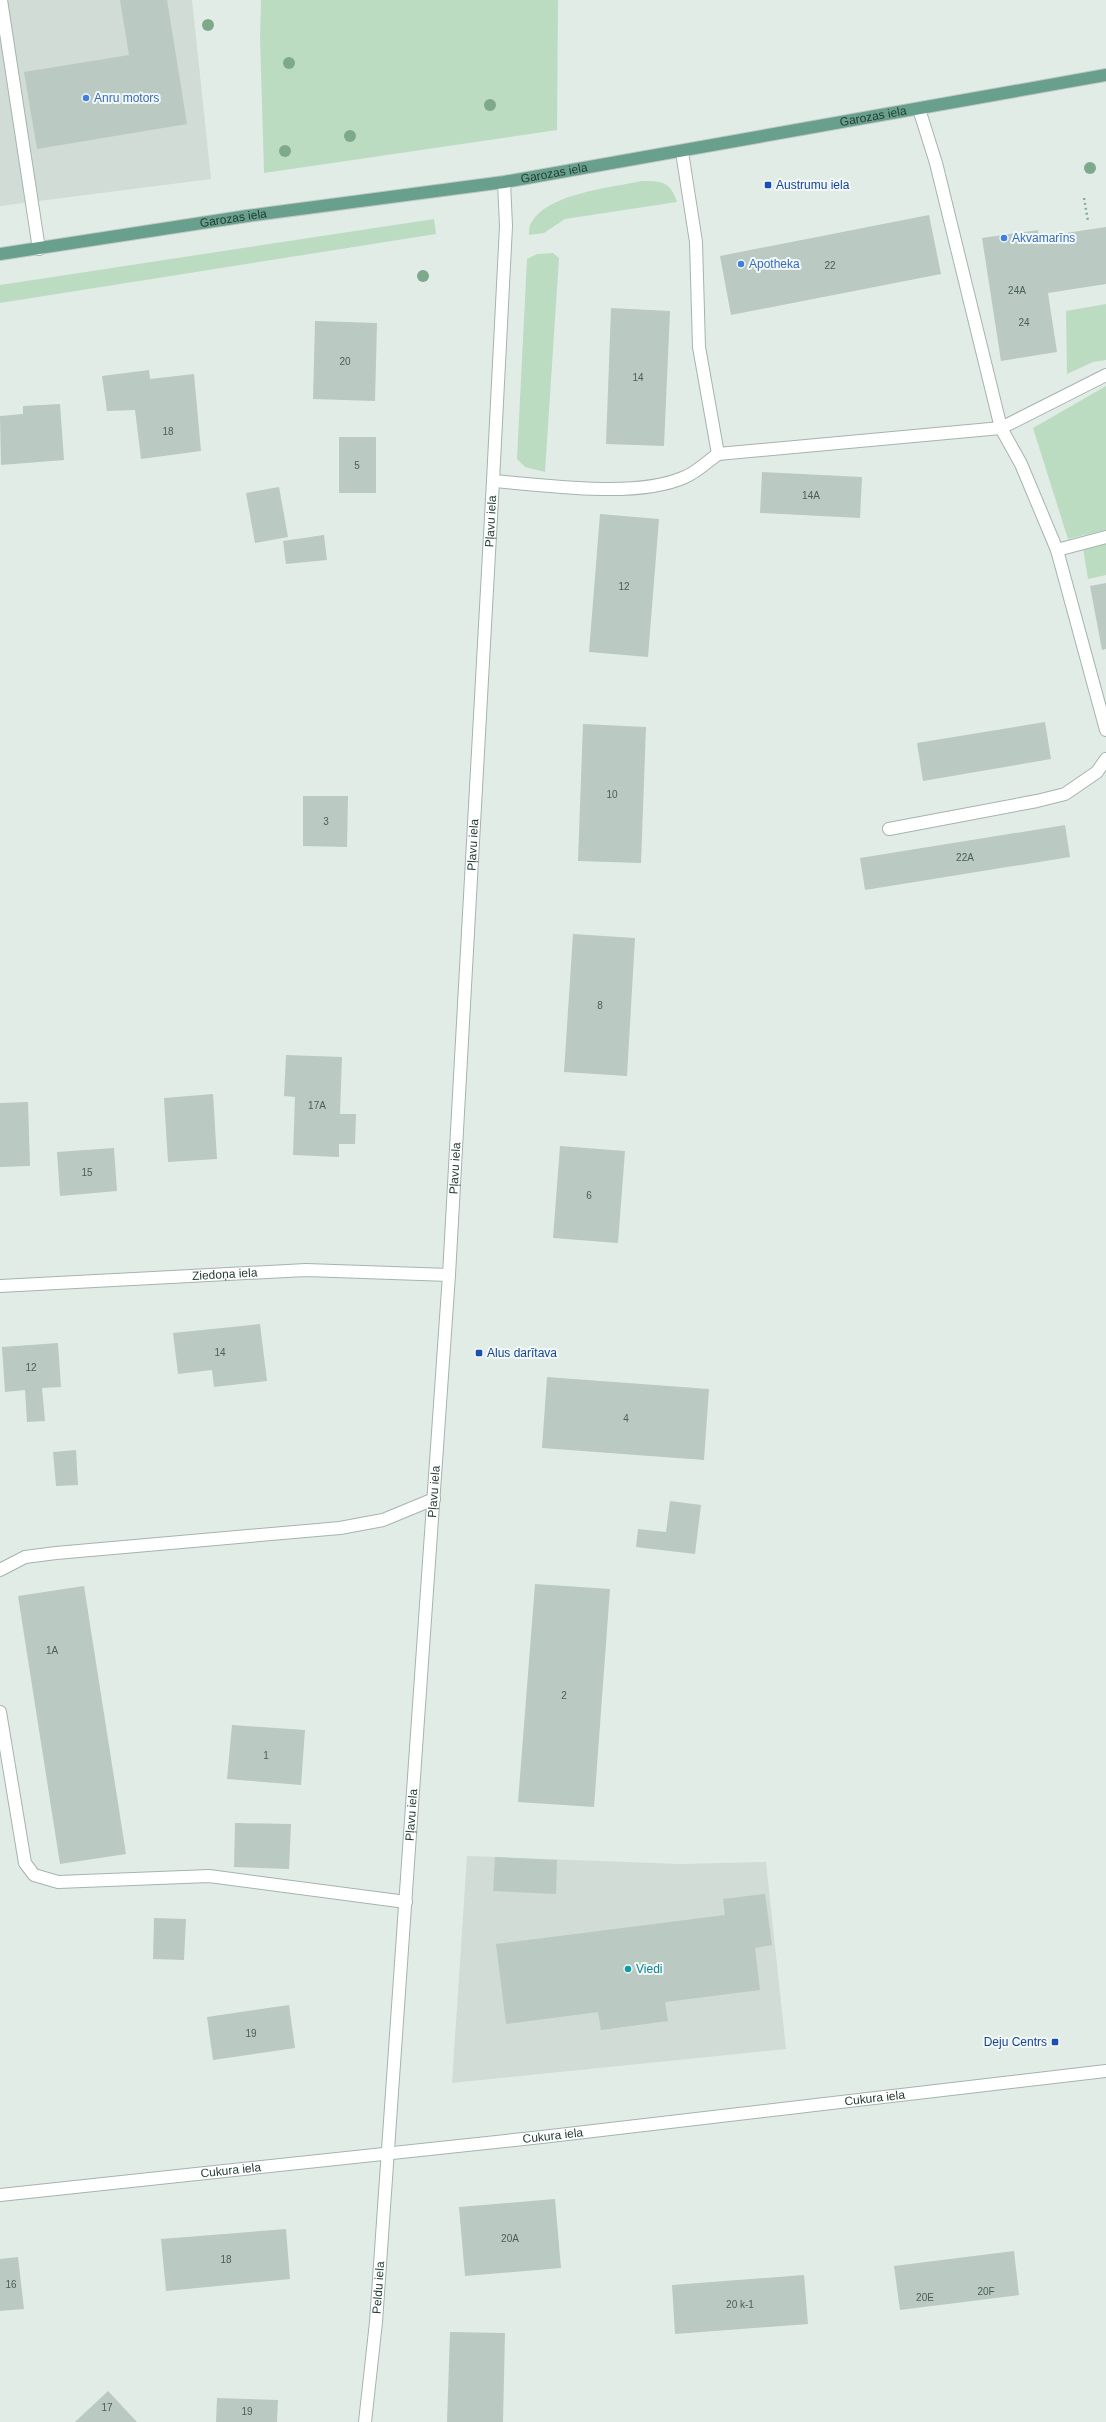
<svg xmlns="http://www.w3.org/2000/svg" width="1106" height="2422" font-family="Arial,sans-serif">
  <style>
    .built { fill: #d0dcd5 }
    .green { fill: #bcdcc1 }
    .building { fill: #bac9c2 }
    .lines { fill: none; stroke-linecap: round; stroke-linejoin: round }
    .minor-casing { stroke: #a5b4ad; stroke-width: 14 }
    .major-casing { stroke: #c1c8c6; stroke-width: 14 }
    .path { stroke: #83ae9d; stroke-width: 2.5; stroke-dasharray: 2 3; stroke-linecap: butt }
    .minor { stroke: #fff; stroke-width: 12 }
    .major { stroke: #68a08d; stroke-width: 12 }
    .tree { fill: #7fa98c }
    .shop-dot { fill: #3f7fe0; stroke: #f2f8f5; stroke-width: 1.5 }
    .transit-dot { fill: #1a4fb4; stroke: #f2f8f5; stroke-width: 1.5 }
    .culture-dot { fill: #0f9aa8; stroke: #f2f8f5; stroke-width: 1.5 }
    .labels { text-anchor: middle; stroke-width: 4; stroke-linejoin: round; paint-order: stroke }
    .number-label { font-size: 10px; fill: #495f57 }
    .shop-label { font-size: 12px; fill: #366cbe; stroke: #f2f8f5; text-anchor: start }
    .street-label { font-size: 12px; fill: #233c33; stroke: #f2f8f5 }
    .transit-label { font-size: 12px; fill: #164399; stroke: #f2f8f5; text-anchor: start }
    .culture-label { font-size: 12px; fill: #0d838f; stroke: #f2f8f5; text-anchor: start }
  </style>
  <rect width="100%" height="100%" fill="#e2ece7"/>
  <g class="built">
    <polygon points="0,0 192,0 211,179 0,206"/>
    <polygon points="467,1856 679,1864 766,1862 786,2049 452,2083"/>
  </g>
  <g class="green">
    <polygon points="261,0 558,0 557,130 264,173 260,38"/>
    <path d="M642,181C662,181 670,181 677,202L565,219L544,233L529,235C529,231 529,226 531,223C548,193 610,188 642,181Z"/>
    <polygon points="434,219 436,234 0,303 0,285"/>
    <polygon points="553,253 559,258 545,472 525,467 517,459 527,259 537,254"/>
    <polygon points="1106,304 1106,360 1093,362 1067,374 1066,311"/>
    <polygon points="1106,386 1106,530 1068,539 1033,428"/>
    <polygon points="1106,542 1106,575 1088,579 1083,548"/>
  </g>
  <g class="building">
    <polygon points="120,0 167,0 187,124 37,149 24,72 129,55"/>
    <polygon points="929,215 941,274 731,315 720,256"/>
    <polygon points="1106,227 1106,284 1048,293 1057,352 1001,361 982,238 1038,230 1039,237"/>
    <polygon points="611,308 670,311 664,446 606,444"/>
    <polygon points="315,321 377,323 375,401 313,399"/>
    <polygon points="149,370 150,379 194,374 201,451 141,459 135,410 107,411 102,376"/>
    <polygon points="60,404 64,460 1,465 0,416 23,414 23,406"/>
    <rect x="339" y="437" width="37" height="56"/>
    <polygon points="762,472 862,477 860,518 760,513"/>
    <polygon points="279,487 288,537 255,543 246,493"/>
    <polygon points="600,514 659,519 648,657 589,652"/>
    <polygon points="324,535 327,560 286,564 283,541"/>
    <polygon points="1106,583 1106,649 1102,650 1090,586"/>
    <polygon points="1045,722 1051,759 923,781 917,743"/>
    <polygon points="583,724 646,727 641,863 578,861"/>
    <polygon points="303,796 348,796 347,847 303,846"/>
    <polygon points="1065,825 1070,857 865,890 860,858"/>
    <polygon points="573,934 635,938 627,1076 564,1072"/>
    <polygon points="286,1055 342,1057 340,1114 356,1114 355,1144 339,1144 339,1157 293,1155 295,1097 284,1096"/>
    <polygon points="213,1094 217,1159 168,1162 164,1098"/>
    <polygon points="28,1102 30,1166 0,1167 0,1103"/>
    <polygon points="560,1146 625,1151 618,1243 553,1238"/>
    <polygon points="114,1148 117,1191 60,1196 57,1152"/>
    <polygon points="260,1324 267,1381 214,1387 212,1370 178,1374 173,1333"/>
    <polygon points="58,1343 61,1387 42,1388 45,1421 27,1422 25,1390 5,1392 2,1347"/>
    <polygon points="547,1377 709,1389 704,1460 542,1448"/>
    <polygon points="76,1450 78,1485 56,1486 53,1452"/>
    <polygon points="670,1501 701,1505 695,1554 636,1547 638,1529 666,1532"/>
    <polygon points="535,1584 610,1589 594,1807 518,1802"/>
    <polygon points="84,1586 126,1854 60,1864 18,1596"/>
    <polygon points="232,1725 305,1730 301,1785 227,1779"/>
    <polygon points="235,1823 291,1824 289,1869 234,1867"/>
    <polygon points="495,1857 557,1860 556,1894 493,1891"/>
    <polygon points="765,1894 772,1945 755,1948 760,1990 665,2002 668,2021 601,2030 598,2012 506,2024 496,1944 725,1915 723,1899"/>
    <polygon points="154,1918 186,1919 184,1960 153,1959"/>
    <polygon points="289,2005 295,2048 213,2060 207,2017"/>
    <polygon points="555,2199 561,2268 465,2276 459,2207"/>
    <polygon points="286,2229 290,2279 166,2291 161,2239"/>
    <polygon points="1014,2251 1019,2295 900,2310 894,2266"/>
    <polygon points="18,2257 24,2309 0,2311 0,2259"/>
    <polygon points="804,2275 808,2324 675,2334 672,2285"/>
    <polygon points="450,2332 505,2333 503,2422 447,2422"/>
    <polygon points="108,2391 137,2422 75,2422"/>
    <polygon points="217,2398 278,2400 277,2422 216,2422"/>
  </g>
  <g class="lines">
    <g class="minor-casing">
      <g id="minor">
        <polyline points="1,0 39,249"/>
        <polyline points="919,109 936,163 1001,428 1021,464 1057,550 1106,730"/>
        <polyline points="682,152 696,242 699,347 718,454"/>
        <path d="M493,481C547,485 636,499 685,477C697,472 708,461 718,454L1001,428L1106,375"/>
        <polyline points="1057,550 1106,537"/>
        <polyline points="889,829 1037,801 1065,794 1097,772 1106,759"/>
        <path id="s1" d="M0,1286L306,1270L449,1275"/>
        <polyline points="0,1570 25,1557 56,1553 340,1528 383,1520 434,1499"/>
        <polyline points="0,1712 25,1863 34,1875 58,1882 209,1876 406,1902"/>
        <path id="s2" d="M0,2195L542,2137L1106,2071"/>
        <path id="s3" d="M365,2422L376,2322L449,1275L493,481L506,226L504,182"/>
      </g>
    </g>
    <g class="major-casing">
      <g id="major">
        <path id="s4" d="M0,254L247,216L504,182L1106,75"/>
      </g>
    </g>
    <polyline class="path" points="1084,198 1088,221"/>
    <use href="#minor" class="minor"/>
    <use href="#major" class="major"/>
  </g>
  <g class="tree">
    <circle cx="208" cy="25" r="6"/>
    <circle cx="289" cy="63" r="6"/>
    <circle cx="490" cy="105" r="6"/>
    <circle cx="350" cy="136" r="6"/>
    <circle cx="285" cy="151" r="6"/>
    <circle cx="1090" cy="168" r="6"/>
    <circle cx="423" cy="276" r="6"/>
  </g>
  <g class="shop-dot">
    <circle cx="86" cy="98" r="4"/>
    <circle cx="1004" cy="238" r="4"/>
    <circle cx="741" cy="264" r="4"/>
  </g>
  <g class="transit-dot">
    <rect x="764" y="181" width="8" height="8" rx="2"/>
    <rect x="475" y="1349" width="8" height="8" rx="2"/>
    <rect x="1051" y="2038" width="8" height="8" rx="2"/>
  </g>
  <circle class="culture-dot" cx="628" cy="1969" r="4"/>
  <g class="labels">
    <g class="number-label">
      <text x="830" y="269">22</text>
      <text x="1017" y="294">24A</text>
      <text x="1024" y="326">24</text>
      <text x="345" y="365">20</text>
      <text x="638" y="381">14</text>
      <text x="168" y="435">18</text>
      <text x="357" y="469">5</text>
      <text x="811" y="499">14A</text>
      <text x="624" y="590">12</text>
      <text x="612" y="798">10</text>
      <text x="326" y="825">3</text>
      <text x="965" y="861">22A</text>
      <text x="600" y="1009">8</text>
      <text x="317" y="1109">17A</text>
      <text x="87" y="1176">15</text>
      <text x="589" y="1199">6</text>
      <text x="220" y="1356">14</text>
      <text x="31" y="1371">12</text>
      <text x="626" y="1422">4</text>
      <text x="52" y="1654">1A</text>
      <text x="564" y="1699">2</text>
      <text x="266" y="1759">1</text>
      <text x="251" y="2037">19</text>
      <text x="510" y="2242">20A</text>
      <text x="226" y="2263">18</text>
      <text x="11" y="2288">16</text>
      <text x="986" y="2295">20F</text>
      <text x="925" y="2301">20E</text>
      <text x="740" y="2308">20 k-1</text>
      <text x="107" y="2411">17</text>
      <text x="247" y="2415">19</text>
    </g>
    <g class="shop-label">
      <text x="94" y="102">Anru motors</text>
      <text x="1012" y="242">Akvamarīns</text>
      <text x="749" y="268">Apotheka</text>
    </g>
    <g class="street-label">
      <text dy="4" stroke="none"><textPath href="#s4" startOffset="884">Garozas iela</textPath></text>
      <text dy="4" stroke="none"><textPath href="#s4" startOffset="560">Garozas iela</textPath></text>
      <text dy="4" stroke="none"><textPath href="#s4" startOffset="236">Garozas iela</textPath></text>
      <text dy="4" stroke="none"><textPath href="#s3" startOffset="1905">Pļavu iela</textPath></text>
      <text dy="4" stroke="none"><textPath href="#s3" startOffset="1581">Pļavu iela</textPath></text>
      <text dy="4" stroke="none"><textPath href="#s3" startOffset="1257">Pļavu iela</textPath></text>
      <text dy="4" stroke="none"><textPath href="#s1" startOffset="225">Ziedoņa iela</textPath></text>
      <text dy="4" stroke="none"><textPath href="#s3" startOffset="933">Pļavu iela</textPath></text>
      <text dy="4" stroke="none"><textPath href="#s3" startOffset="609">Pļavu iela</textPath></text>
      <text dy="4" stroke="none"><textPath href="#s2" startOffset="880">Cukura iela</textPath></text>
      <text dy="4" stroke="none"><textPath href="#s2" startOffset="556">Cukura iela</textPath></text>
      <text dy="4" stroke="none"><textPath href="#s2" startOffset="232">Cukura iela</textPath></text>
      <text dy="4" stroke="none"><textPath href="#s3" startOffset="135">Peldu iela</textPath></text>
    </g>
    <g class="transit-label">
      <text x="776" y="189">Austrumu iela</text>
      <text x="487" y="1357">Alus darītava</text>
      <text x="1047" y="2046" text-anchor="end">Deju Centrs</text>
    </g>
    <g class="culture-label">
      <text x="636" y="1973">Viedi</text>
    </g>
  </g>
</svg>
